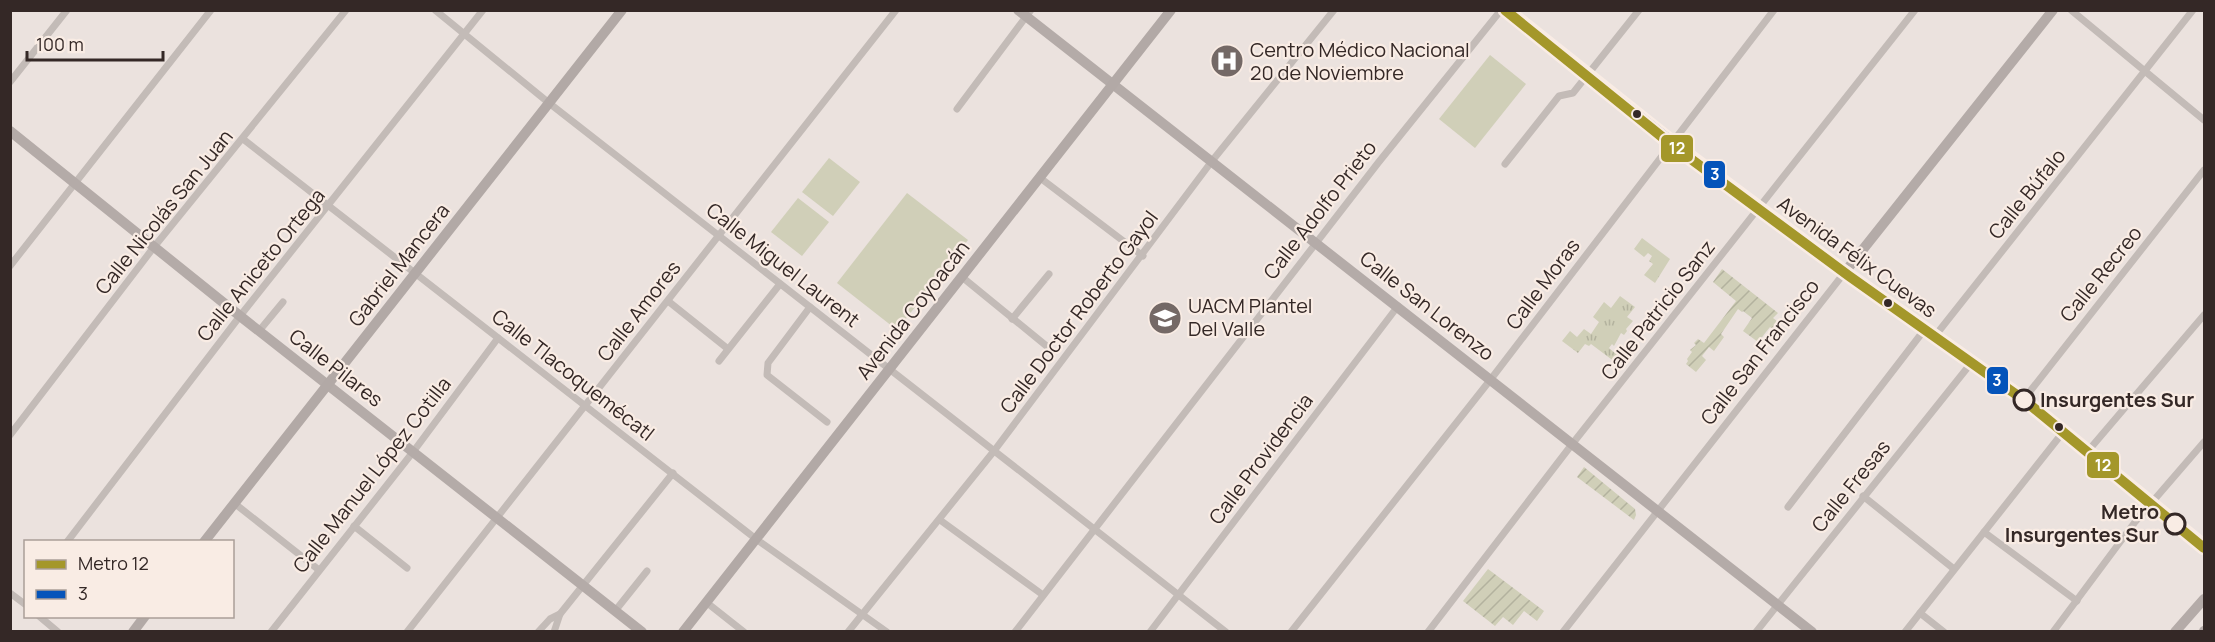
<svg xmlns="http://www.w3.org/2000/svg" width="2215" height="642" font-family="Manrope,sans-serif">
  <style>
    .grass { fill: url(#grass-tufts) }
    .garden { fill: url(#garden-furrows) }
    .pitch { fill: #d0cfb8 }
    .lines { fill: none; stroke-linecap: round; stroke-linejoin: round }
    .street { stroke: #c3bbb7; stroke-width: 7 }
    .secondary { stroke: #b4aba8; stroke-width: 10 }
    .primary { stroke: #b2a9a6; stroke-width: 10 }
    .bus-1-casing { stroke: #f9ece4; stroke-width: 14 }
    .bus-1 { stroke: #0554ba; stroke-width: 9 }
    .metro-1-casing { stroke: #f9ece4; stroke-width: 15 }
    .metro-1 { stroke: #a4972a; stroke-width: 10 }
    .bus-dot { fill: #342826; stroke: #f9ece4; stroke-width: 2 }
    .stop-dot { fill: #f9ece4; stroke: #342826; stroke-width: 3 }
    .labels { text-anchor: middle; stroke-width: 4.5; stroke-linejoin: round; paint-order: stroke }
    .poi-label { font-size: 20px; fill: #342826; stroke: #f9ece4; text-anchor: start }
    .street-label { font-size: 20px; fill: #342826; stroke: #f9ece4 }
    .stop-label { font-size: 20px; font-weight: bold; fill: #342826; stroke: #f9ece4; text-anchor: start }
    .line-badge { stroke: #f9ece4; stroke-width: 2 }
    .badge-label { font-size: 16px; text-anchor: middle; font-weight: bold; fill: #fff }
  </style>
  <defs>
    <pattern id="grass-tufts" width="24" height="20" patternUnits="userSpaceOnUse" patternTransform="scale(1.5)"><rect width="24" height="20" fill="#d0cfb8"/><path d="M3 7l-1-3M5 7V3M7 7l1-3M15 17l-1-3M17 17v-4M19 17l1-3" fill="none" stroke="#b3b29e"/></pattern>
    <pattern id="garden-furrows" width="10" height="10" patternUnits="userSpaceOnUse" patternTransform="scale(1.5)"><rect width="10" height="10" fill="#d0cfb8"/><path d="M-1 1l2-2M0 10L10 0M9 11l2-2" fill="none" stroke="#b3b29e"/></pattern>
  </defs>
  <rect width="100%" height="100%" fill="#ebe2de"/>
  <g class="grass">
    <polygon points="1642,238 1670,259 1655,283 1644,275 1653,264 1649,261 1652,256 1648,253 1644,257 1634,249"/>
    <polygon points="1620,296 1635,307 1627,317 1633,321 1626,329 1627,331 1624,335 1621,333 1614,346 1612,344 1609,348 1623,360 1619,365 1591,344 1589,346 1585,344 1578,353 1562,341 1570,331 1577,337 1584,329 1591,334 1599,322 1593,317 1604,302 1611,308"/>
  </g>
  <g class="garden">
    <polygon points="1722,269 1778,313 1773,318 1781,324 1775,331 1770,327 1758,342 1743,331 1752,318 1743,311 1742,312 1738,309 1721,334 1724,337 1714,351 1709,347 1702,356 1706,360 1696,372 1686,364 1688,361 1687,359 1692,352 1690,350 1696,345 1694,343 1698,339 1704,343 1736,301 1713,282"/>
    <polygon points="1584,467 1635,509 1636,515 1634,520 1577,477"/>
    <polygon points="1488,569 1544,611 1537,621 1524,611 1513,625 1503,617 1495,626 1463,601"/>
  </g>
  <g class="pitch">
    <polygon points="1490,55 1526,84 1475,148 1439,119"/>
    <polygon points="829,158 860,182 833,216 802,192"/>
    <polygon points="907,193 968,240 897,330 837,283"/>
    <polygon points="798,198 829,222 802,256 771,232"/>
  </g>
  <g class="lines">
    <g class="street">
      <polyline points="435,10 549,103 1226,632"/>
      <polyline points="2071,10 2204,120"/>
      <polyline points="10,82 67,10"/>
      <polyline points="957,109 1031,10"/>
      <polyline points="243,139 756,539 887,632"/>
      <polyline points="1505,164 1559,96 1573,93 1639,10"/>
      <polyline points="1039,177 1143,256"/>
      <polyline points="10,266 211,10"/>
      <polyline points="962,277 1049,348"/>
      <polyline points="668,301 728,349"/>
      <polyline points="810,307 768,363 767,375 827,422"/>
      <polyline points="1012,319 1049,274"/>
      <polyline points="259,331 283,302"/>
      <polyline points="1935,336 2193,10"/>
      <polyline points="719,361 780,284"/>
      <polyline points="2024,399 2204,170"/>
      <polyline points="10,435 154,247 346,10"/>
      <polyline points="2088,451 2204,315"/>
      <polyline points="1863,496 1954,569"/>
      <polyline points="234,503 319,570"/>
      <polyline points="1788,507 1925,329"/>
      <polyline points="940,520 1043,595"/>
      <polyline points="354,526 407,568"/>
      <polyline points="1984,532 2077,601"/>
      <polyline points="67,542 240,316 483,10"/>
      <polyline points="10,593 26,605"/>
      <polyline points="706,602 744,632"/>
      <polyline points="615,611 647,571"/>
      <polyline points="1920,613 1944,632"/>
      <polyline points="39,616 58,632"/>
      <polyline points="271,632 413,452 498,338"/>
      <polyline points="407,632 896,10"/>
      <polyline points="538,632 550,619 560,614 673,473"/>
      <polyline points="554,632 560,614"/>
      <polyline points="848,632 994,451 1212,161 1334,10"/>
      <polyline points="1015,632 1378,163 1501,10"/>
      <polyline points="1150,632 1398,306"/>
      <polyline points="1291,632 1491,379 1774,10"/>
      <polyline points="1428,632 1573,443 1915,10"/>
      <polyline points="1563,632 1845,272"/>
      <polyline points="1756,632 1972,362"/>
      <polyline points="1905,632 2064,431"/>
      <polyline points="2053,632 2135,522 2204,442"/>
    </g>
    <g class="secondary">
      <polyline points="1018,10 1812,632"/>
      <polyline points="10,131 240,316 642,632"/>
      <polyline points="1845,272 2053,10"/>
      <polyline points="2175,632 2204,599"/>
      <polyline points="2204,632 2204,631"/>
    </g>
    <g class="primary">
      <polyline points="1506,10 1689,155 1845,272 2024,399 2204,546"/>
      <polyline points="204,542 622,10"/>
      <polyline points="133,632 145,616"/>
      <polyline points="683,632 1171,10"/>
    </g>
    <g class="bus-1-casing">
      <polyline id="bus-1" points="1507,10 1689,155 1845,272 2024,399 2204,546"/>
    </g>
    <use href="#bus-1" class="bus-1"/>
    <g class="metro-1-casing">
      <polyline id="metro-1" points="1505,10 1672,145 1849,276 2024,400 2204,548"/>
    </g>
    <use href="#metro-1" class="metro-1"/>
  </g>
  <defs>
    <g id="hospital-disc" transform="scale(1.725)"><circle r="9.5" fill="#746966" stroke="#f9ece4"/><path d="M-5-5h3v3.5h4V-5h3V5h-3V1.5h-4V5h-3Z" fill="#fff"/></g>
    <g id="university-disc" transform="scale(1.725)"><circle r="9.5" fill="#746966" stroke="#f9ece4"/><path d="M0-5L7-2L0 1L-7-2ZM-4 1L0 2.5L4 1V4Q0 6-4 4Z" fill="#fff"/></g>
  </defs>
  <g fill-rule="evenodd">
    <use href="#hospital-disc" x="1227" y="61"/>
    <use href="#university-disc" x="1165" y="318"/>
  </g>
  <g class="bus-dot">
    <circle cx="1637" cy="114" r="5"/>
    <circle cx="1888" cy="303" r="5"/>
    <circle cx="2059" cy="427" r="5"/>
  </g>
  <g class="stop-dot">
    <circle cx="2024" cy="400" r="10"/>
    <circle cx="2175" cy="524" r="10"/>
  </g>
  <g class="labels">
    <g class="poi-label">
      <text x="1250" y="57">Centro Médico Nacional<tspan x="1250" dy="23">20 de Noviembre</tspan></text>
      <text x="1188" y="313">UACM Plantel<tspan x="1188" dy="23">Del Valle</tspan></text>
    </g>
    <g class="street-label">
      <text transform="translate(2027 194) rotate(-51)" y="7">Calle Búfalo</text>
      <text transform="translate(1320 210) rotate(-52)" y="7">Calle Adolfo Prieto</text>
      <text transform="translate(164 212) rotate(-51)" y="7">Calle Nicolás San Juan</text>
      <text transform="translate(1857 257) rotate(36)" y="7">Avenida Félix Cuevas</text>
      <text transform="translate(261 265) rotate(-51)" y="7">Calle Aniceto Ortega</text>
      <text transform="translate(399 265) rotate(-52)" y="7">Gabriel Mancera</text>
      <text transform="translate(783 265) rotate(38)" y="7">Calle Miguel Laurent</text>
      <text transform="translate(2101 274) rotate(-51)" y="7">Calle Recreo</text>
      <text transform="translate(1543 284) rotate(-53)" y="7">Calle Moras</text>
      <text transform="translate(1427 306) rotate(38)" y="7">Calle San Lorenzo</text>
      <text transform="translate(913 310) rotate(-52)" y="7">Avenida Coyoacán</text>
      <text transform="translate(1658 310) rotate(-52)" y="7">Calle Patricio Sanz</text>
      <text transform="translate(639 311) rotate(-52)" y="7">Calle Amores</text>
      <text transform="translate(1079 312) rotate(-53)" y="7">Calle Doctor Roberto Gayol</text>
      <text transform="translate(1760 352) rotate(-52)" y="7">Calle San Francisco</text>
      <text transform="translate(336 368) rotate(38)" y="7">Calle Pilares</text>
      <text transform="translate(573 375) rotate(38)" y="7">Calle Tlacoquemécatl</text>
      <text transform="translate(1261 459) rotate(-53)" y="7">Calle Providencia</text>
      <text transform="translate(372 475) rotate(-52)" y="7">Calle Manuel López Cotilla</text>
      <text transform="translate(1851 486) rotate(-51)" y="7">Calle Fresas</text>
    </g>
    <g class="stop-label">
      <text x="2040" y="407">Insurgentes Sur</text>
      <text x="2159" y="519" text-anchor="end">Metro<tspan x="2159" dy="23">Insurgentes Sur</tspan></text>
    </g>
  </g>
  <g class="line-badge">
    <rect x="1660" y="134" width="34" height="29" rx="6" fill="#a4972a"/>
    <rect x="1703" y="160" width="23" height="29" rx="6" fill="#0554ba"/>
    <rect x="1986" y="366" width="23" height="29" rx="6" fill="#0554ba"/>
    <rect x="2086" y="451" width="34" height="28" rx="6" fill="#a4972a"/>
  </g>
  <g class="badge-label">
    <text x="1677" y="154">12</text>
    <text x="1715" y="180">3</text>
    <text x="1997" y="386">3</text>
    <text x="2103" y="471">12</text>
  </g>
  <rect width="2215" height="642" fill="none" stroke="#342826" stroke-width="24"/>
  <rect x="24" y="540" width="210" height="78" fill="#f9ece4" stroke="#aa9e98" stroke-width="1.5"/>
  <rect x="36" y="560" width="30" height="9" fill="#a4972a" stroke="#aa9e98" stroke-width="1.5"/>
  <text x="78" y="570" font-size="18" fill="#342826">Metro 12</text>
  <rect x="36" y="590" width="30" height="9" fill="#0554ba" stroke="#aa9e98" stroke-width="1.5"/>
  <text x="78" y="600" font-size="18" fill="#342826">3</text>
  <path d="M27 51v9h136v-9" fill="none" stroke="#342826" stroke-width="3"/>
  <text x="36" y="51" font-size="18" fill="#342826" stroke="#f9ece4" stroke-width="4.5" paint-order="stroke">100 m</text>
</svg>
